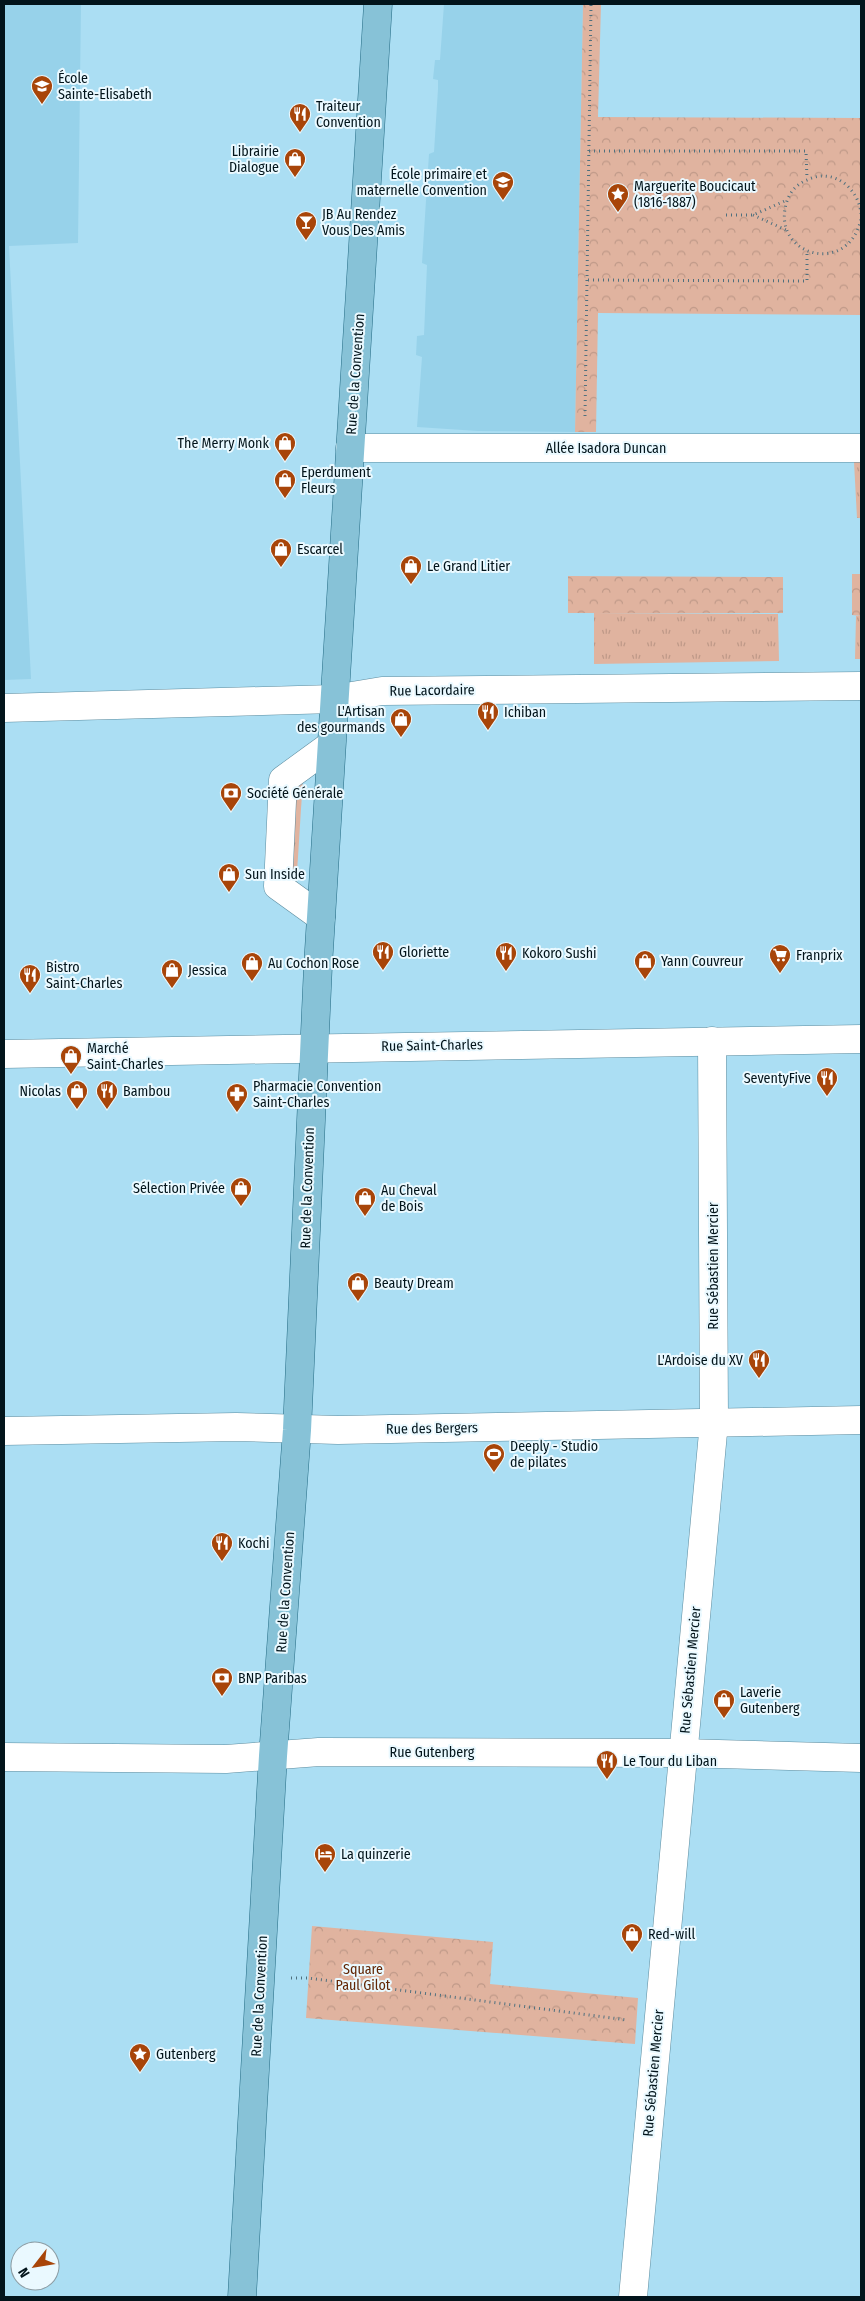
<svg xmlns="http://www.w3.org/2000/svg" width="865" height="2301" font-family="'Fira Sans Condensed',sans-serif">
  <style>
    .built { fill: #97d2ea }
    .grass { fill: url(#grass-tufts) }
    .forest { fill: url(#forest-crowns) }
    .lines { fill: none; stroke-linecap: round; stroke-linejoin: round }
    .minor-casing { stroke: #5c8c9f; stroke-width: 29 }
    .major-casing { stroke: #246b84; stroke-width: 29 }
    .path { stroke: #4f707e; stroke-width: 3; stroke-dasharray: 1 4; stroke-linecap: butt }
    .minor { stroke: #fff; stroke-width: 28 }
    .major { stroke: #87c2d7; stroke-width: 28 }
    .labels { text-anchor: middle; stroke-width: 4; stroke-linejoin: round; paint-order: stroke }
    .poi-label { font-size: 14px; fill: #02141b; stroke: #eaf9ff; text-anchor: start }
    .street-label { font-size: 14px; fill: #02141b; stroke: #eaf9ff }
    .park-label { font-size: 14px; fill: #622605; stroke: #eaf9ff }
  </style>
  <defs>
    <pattern id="grass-tufts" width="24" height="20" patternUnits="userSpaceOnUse" patternTransform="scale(1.25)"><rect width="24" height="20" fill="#e0b39f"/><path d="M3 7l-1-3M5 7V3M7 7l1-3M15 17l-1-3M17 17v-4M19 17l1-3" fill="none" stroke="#bf9988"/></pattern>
    <pattern id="forest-crowns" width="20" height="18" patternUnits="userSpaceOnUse" patternTransform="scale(1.25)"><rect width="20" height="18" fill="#e0b39f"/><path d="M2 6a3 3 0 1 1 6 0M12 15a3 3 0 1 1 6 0" fill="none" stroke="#bf9988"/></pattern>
  </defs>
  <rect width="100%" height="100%" fill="#abdef3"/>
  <g class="built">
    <polygon points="4,4 81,4 78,243 9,246 31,679 4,680"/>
    <polygon points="444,4 583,4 575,432 478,431 417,427 422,357 416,355 417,336 424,335 427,265 422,263 429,154 434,152 438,89 438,80 433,79 435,60 440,60"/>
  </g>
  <g class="grass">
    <polygon points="854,462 861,462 861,518 857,518"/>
    <polygon points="594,613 778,614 779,661 594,664"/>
    <polygon points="856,616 861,616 861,659 855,659"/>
    <polygon points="303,778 296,888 287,881 293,785"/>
  </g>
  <g class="forest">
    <polygon points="583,4 601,4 598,117 861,118 861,315 598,313 596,432 575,432"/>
    <polygon points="852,574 861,574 861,616 852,615"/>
    <polygon points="568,576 783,577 783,613 568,613"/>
    <polygon points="312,1926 493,1942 490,1984 638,1998 635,2044 306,2018"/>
  </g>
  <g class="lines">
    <g class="minor-casing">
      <g id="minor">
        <polyline points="350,448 861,448"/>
        <polyline points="4,708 334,699 382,691 861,686"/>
        <polyline points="321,917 278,886 283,780 331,745"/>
        <polyline points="4,1054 861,1039"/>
        <polyline points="4,1431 236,1427 338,1430 861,1420"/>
        <polyline points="4,1757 226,1759 319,1752 682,1753 861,1758"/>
        <polyline points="633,2297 714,1422 712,1041"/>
      </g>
    </g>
    <g class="major-casing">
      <polyline id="major" points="242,2297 273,1756 297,1430 318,966 378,4"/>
    </g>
    <g class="path">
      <polyline points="589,151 806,151 807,179"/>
      <path d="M861,214C859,188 833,167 807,180C797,184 790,192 787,201C769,255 848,278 861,219"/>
      <polyline points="726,215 753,215 787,200"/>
      <polyline points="753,215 786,230"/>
      <polyline points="588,280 807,281 807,251"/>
      <polyline points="585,416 591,4"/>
      <polyline points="291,1978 308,1978 627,2020"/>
    </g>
    <use href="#minor" class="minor"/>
    <use href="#major" class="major"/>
  </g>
  <defs>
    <g id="school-pin" transform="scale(1.125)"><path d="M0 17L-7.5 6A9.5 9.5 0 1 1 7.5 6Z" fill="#a84509" stroke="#eaf9ff"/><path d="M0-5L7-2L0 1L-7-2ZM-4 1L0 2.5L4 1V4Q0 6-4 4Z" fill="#fff"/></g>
    <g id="restaurant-pin" transform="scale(1.125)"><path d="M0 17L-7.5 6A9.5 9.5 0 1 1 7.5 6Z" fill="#a84509" stroke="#eaf9ff"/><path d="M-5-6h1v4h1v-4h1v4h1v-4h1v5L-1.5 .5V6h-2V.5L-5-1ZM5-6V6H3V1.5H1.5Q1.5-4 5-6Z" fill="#fff"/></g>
    <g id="shop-pin" transform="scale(1.125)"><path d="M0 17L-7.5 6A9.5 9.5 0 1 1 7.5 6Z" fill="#a84509" stroke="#eaf9ff"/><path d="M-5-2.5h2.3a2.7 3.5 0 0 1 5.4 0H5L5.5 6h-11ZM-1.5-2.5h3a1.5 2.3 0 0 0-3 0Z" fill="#fff"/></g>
    <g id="sight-pin" transform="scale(1.125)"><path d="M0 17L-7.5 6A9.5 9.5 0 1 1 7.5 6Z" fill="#a84509" stroke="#eaf9ff"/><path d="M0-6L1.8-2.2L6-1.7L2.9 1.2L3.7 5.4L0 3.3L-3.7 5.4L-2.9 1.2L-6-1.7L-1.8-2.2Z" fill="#fff"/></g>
    <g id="bar-pin" transform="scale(1.125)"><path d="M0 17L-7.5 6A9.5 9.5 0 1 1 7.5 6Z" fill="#a84509" stroke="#eaf9ff"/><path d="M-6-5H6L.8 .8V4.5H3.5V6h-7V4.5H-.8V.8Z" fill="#fff"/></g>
    <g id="bank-pin" transform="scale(1.125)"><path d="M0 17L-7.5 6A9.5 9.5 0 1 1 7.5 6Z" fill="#a84509" stroke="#eaf9ff"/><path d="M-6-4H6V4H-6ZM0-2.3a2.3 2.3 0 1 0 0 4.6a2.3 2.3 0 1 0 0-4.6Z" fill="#fff"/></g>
    <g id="supermarket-pin" transform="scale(1.125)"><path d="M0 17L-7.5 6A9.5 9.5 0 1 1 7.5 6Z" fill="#a84509" stroke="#eaf9ff"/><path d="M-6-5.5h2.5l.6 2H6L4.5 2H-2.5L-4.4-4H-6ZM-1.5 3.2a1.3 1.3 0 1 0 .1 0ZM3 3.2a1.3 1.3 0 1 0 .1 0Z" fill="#fff"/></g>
    <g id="pharmacy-pin" transform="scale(1.125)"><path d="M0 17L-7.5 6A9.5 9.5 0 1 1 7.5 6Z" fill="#a84509" stroke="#eaf9ff"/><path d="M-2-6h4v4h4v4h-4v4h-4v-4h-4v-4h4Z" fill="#fff"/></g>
    <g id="stadium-pin" transform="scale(1.125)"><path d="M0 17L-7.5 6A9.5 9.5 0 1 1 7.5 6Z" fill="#a84509" stroke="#eaf9ff"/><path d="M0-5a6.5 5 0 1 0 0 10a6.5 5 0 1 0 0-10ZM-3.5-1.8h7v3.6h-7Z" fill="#fff"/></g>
    <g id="hotel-pin" transform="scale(1.125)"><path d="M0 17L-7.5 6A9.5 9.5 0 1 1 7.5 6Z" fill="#a84509" stroke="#eaf9ff"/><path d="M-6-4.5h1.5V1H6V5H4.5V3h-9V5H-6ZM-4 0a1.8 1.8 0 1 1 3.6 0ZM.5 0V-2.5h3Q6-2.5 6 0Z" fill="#fff"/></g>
  </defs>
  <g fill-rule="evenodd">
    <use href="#school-pin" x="42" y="86"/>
    <use href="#restaurant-pin" x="300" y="114"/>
    <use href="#shop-pin" x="295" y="159"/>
    <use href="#school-pin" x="503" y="182"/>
    <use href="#sight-pin" x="618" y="194"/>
    <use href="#bar-pin" x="306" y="222"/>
    <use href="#shop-pin" x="285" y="443"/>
    <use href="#shop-pin" x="285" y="480"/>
    <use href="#shop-pin" x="281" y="549"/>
    <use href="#shop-pin" x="411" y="566"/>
    <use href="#restaurant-pin" x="488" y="712"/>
    <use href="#shop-pin" x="401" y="719"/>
    <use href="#bank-pin" x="231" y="793"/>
    <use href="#shop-pin" x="229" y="874"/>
    <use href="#restaurant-pin" x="383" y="952"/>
    <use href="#restaurant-pin" x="506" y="953"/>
    <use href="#supermarket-pin" x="780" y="955"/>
    <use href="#shop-pin" x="645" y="961"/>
    <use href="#shop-pin" x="252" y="963"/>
    <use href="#shop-pin" x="172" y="970"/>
    <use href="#restaurant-pin" x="30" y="975"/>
    <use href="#shop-pin" x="71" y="1056"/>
    <use href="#restaurant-pin" x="827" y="1078"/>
    <use href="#shop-pin" x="77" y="1091"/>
    <use href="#restaurant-pin" x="107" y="1091"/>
    <use href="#pharmacy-pin" x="237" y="1094"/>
    <use href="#shop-pin" x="241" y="1188"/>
    <use href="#shop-pin" x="365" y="1198"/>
    <use href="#shop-pin" x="358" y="1283"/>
    <use href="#restaurant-pin" x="759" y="1360"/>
    <use href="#stadium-pin" x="494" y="1454"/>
    <use href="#restaurant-pin" x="222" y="1543"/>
    <use href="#bank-pin" x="222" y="1678"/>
    <use href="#shop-pin" x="724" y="1700"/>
    <use href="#restaurant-pin" x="607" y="1761"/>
    <use href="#hotel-pin" x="325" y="1854"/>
    <use href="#shop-pin" x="632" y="1934"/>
    <use href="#sight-pin" x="140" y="2054"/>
  </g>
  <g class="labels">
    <g class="poi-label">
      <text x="58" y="83">École<tspan x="58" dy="16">Sainte-Elisabeth</tspan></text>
      <text x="316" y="111">Traiteur<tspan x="316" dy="16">Convention</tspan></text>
      <text x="279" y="156" text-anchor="end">Librairie<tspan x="279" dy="16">Dialogue</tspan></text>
      <text x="487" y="179" text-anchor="end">École primaire et<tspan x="487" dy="16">maternelle Convention</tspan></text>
      <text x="634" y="191">Marguerite Boucicaut<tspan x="634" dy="16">(1816-1887)</tspan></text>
      <text x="322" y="219">JB Au Rendez<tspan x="322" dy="16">Vous Des Amis</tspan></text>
      <text x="269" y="448" text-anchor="end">The Merry Monk</text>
      <text x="301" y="477">Eperdument<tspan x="301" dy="16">Fleurs</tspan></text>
      <text x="297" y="554">Escarcel</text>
      <text x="427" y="571">Le Grand Litier</text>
      <text x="385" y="716" text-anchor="end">L'Artisan<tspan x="385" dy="16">des gourmands</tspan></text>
      <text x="504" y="717">Ichiban</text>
      <text x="247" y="798">Société Générale</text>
      <text x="245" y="879">Sun Inside</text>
      <text x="399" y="957">Gloriette</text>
      <text x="522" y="958">Kokoro Sushi</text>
      <text x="796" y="960">Franprix</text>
      <text x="661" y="966">Yann Couvreur</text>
      <text x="268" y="968">Au Cochon Rose</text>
      <text x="46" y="972">Bistro<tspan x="46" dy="16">Saint-Charles</tspan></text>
      <text x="188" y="975">Jessica</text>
      <text x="87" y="1053">Marché<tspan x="87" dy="16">Saint-Charles</tspan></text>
      <text x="811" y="1083" text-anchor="end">SeventyFive</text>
      <text x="253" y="1091">Pharmacie Convention<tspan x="253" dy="16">Saint-Charles</tspan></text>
      <text x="61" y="1096" text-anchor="end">Nicolas</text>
      <text x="123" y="1096">Bambou</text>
      <text x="225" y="1193" text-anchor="end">Sélection Privée</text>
      <text x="381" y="1195">Au Cheval<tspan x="381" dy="16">de Bois</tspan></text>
      <text x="374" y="1288">Beauty Dream</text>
      <text x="743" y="1365" text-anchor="end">L'Ardoise du XV</text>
      <text x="510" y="1451">Deeply - Studio<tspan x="510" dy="16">de pilates</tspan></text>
      <text x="238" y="1548">Kochi</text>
      <text x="238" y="1683">BNP Paribas</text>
      <text x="740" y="1697">Laverie<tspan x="740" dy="16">Gutenberg</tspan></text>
      <text x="623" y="1766">Le Tour du Liban</text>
      <text x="341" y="1859">La quinzerie</text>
      <text x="648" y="1939">Red-will</text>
      <text x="156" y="2059">Gutenberg</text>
    </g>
    <g class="street-label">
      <text transform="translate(355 374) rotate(-86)" y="5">Rue de la Convention</text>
      <text x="606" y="453">Allée Isadora Duncan</text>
      <text transform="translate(432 690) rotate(-1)" y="5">Rue Lacordaire</text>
      <text transform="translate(432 1045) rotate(-1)" y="5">Rue Saint-Charles</text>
      <text transform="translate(307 1188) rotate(-88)" y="5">Rue de la Convention</text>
      <text transform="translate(713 1266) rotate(-90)" y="5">Rue Sébastien Mercier</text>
      <text transform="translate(432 1428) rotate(-1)" y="5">Rue des Bergers</text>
      <text transform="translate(285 1592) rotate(-86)" y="5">Rue de la Convention</text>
      <text transform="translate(690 1670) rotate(-85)" y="5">Rue Sébastien Mercier</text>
      <text x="432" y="1757">Rue Gutenberg</text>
      <text transform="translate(259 1996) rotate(-87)" y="5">Rue de la Convention</text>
      <text transform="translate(653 2073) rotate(-85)" y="5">Rue Sébastien Mercier</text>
    </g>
    <g class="park-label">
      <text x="363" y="1974">Square<tspan x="363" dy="16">Paul Gilot</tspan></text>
    </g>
  </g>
  <rect width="865" height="2301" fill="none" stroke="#02141b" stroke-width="10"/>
  <g transform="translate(35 2266) rotate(239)"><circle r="24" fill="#eaf9ff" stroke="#8d9da4"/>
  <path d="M0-4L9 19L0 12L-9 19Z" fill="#a84509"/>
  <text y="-8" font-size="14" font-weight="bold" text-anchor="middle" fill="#02141b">N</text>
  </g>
</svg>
